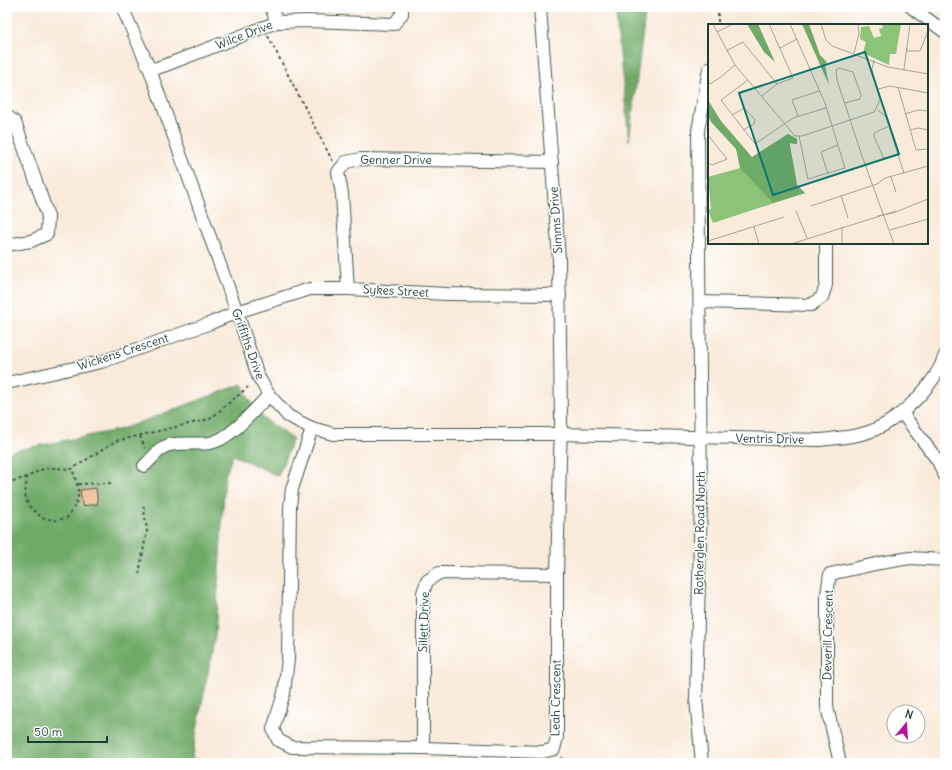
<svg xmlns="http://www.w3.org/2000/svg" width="952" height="770" font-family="Delius,sans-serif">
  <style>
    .forest { fill: #70aa68; stroke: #48744e }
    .building { fill: #e5b17a }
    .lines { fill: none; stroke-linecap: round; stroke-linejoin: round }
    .minor-casing { stroke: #40574d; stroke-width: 14 }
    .path { stroke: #40574d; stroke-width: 2; stroke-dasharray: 3 3; stroke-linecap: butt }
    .minor { stroke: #fff; stroke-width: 12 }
    .labels { text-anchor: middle; stroke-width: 3; stroke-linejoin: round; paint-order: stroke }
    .street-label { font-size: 12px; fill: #1f3d34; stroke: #fff }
    .inset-road { fill: none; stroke: #a2a598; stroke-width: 1 }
    .view { fill: #0f766e; fill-opacity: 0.15; stroke: #0f766e; stroke-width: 2 }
    .inset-edge { fill: none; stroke: #1f3d34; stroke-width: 2 }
  </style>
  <rect width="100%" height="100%" fill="#fff"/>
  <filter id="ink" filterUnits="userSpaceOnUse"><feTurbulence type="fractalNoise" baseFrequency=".025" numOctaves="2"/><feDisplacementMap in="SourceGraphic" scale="8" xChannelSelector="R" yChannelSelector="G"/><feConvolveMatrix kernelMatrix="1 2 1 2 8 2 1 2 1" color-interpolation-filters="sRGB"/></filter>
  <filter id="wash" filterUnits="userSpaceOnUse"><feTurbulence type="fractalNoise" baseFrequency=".012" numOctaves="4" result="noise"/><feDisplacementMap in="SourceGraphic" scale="16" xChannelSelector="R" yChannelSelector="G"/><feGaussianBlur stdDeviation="0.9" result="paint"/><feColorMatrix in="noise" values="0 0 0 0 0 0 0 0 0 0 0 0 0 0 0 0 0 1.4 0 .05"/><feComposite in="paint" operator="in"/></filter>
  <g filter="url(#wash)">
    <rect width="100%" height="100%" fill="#f9eada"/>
    <g class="forest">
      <polygon points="615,7 646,7 629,141"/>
      <polygon points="242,384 249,399 263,418 293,439 278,476 233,455 225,476 215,636 192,756 196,763 7,763 7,452 122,429"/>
    </g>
    <g id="blocks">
      <polygon class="building" points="96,488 98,504 82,506 80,490"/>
    </g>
  </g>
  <g filter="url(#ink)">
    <use href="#blocks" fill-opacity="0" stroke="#40574d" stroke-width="1"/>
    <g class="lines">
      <g class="minor-casing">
        <g id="minor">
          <path d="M122,7L150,70L237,312L258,376L269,395L288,416L312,428L333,434H560L820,440C838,438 857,437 874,430C902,418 936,384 945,355"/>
          <polyline points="271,7 277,22"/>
          <polyline points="911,7 945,32"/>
          <polyline points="150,70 166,65 277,22 308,21 394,24 402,14 402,7"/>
          <polyline points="7,116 15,122 48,216 47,234 31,241 7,245"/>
          <polyline points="348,289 342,194 338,172 346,162 361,159 552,162"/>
          <polyline points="700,302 811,305 822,297 826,285 826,243"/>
          <polyline points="7,383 101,362 211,323 237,312 310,289 348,289 447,294 560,295"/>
          <polyline points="902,413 938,461 945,476"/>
          <polyline points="312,428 292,489 290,507 288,659 284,693 273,729 278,740 292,747 423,748 543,752 554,749 557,737 557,574 561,422 559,259 540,7"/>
          <path d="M144,466C150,461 157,451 164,447C176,441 198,445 210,443C231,439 255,409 269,395"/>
          <polyline points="423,748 423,593 427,581 439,573 557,574"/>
          <polyline points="702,763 696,699 701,498 698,131 709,69"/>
          <polyline points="840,763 827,707 827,594 830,574 880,563 910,558 945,560"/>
        </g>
      </g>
      <g class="path">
        <polyline points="718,7 718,25"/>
        <polyline points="268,36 333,162"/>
        <polyline points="140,436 145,448"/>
        <path d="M27,477L25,495L28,505L42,518L55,520L67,518C81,497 81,493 72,469"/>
        <polyline points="7,483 27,477 43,469 53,468 72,469 116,441 210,419 248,387"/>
        <polyline points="78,484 114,483"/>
        <polyline points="139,574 147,530 143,503"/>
        <polyline points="561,757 566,763"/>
      </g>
      <use href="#minor" class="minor"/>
    </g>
  </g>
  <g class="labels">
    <g class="street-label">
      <text transform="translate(244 35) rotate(-21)" y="4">Wilce Drive</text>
      <text x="396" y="164">Genner Drive</text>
      <text transform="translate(556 220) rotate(-94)" y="4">Simms Drive</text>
      <text transform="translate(396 291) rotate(3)" y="4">Sykes Street</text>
      <text transform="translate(248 344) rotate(70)" y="4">Griffiths Drive</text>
      <text transform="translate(123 352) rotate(-18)" y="4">Wickens Crescent</text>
      <text transform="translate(770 439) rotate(1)" y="4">Ventris Drive</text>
      <text transform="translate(700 533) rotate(-89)" y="4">Rotherglen Road North</text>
      <text transform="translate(424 622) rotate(-88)" y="4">Sillett Drive</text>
      <text transform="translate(828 635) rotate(-89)" y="4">Deverill Crescent</text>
      <text transform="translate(556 698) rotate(-89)" y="4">Leah Crescent</text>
    </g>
  </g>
  <g transform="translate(708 24)">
    <rect width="220" height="220" fill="#f9eada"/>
    <path d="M174,0H193L188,30H182L181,41L155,29L158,18L152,15L153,3L161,2L166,14L173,12L171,5L175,4ZM80,110L89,115V120L82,119V122L89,161L97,169L5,199L0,186L3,185L0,153L32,144Z" fill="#8bc478"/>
    <path d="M39,0H50L67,38L56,28ZM94,0H101L112,31L119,38L117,41L121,61ZM0,76L13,97L44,133L80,110L89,115V120L82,119V122L89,161L97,169L65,179L32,144L28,125L3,98L0,92Z" fill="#70aa68"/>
    <path class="inset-road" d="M5,0L27,41L87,112H94L166,88L172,76L164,45L166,36M82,0L117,79L137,144L100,155L91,112M113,0L118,16L124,22L180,43L220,50M9,8L25,0M72,24L89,15M18,27L35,18L69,60M198,27H212L220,7M146,29L151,10L150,0M196,45L202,0M40,56L13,76L47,120L85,94L118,84M0,58L2,60L13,53L27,41M190,63L208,126L220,125M170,65L182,62L220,69M54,72L69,60L85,54L61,0M137,79L152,75L153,71L145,48L131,44L128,46L129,56L154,132L186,220M169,85L178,93L196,149M197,90L210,86L220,87M24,91L36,84L47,96L46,100L35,106M90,92L84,76L111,67M181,102L166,109V112L176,135L190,131M202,106L210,104L220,106M0,111L19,135L4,141L0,139M120,150L113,128L130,121M183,153L188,168M133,171L140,194M103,182L169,160L177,154L220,142M88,187L99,214M169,192L185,189L220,175M46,203L51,220M182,206L220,195M0,217L76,193M83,220L188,187M134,220V203"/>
    <path class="view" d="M157,28L191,130L65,171L31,69Z"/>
    <rect width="220" height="220" class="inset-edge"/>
  </g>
  <rect width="952" height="770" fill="none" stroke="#fff" stroke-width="24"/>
  <g transform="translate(906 724) rotate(18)"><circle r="19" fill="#ffffff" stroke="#a5b1ae"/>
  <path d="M0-3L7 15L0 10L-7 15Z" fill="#b5179e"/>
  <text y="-6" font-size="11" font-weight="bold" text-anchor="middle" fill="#1f3d34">N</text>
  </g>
  <path d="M28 736v6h79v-6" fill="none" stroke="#1f3d34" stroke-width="2"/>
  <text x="34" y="736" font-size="12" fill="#1f3d34" stroke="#ffffff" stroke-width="3" paint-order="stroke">50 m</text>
</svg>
